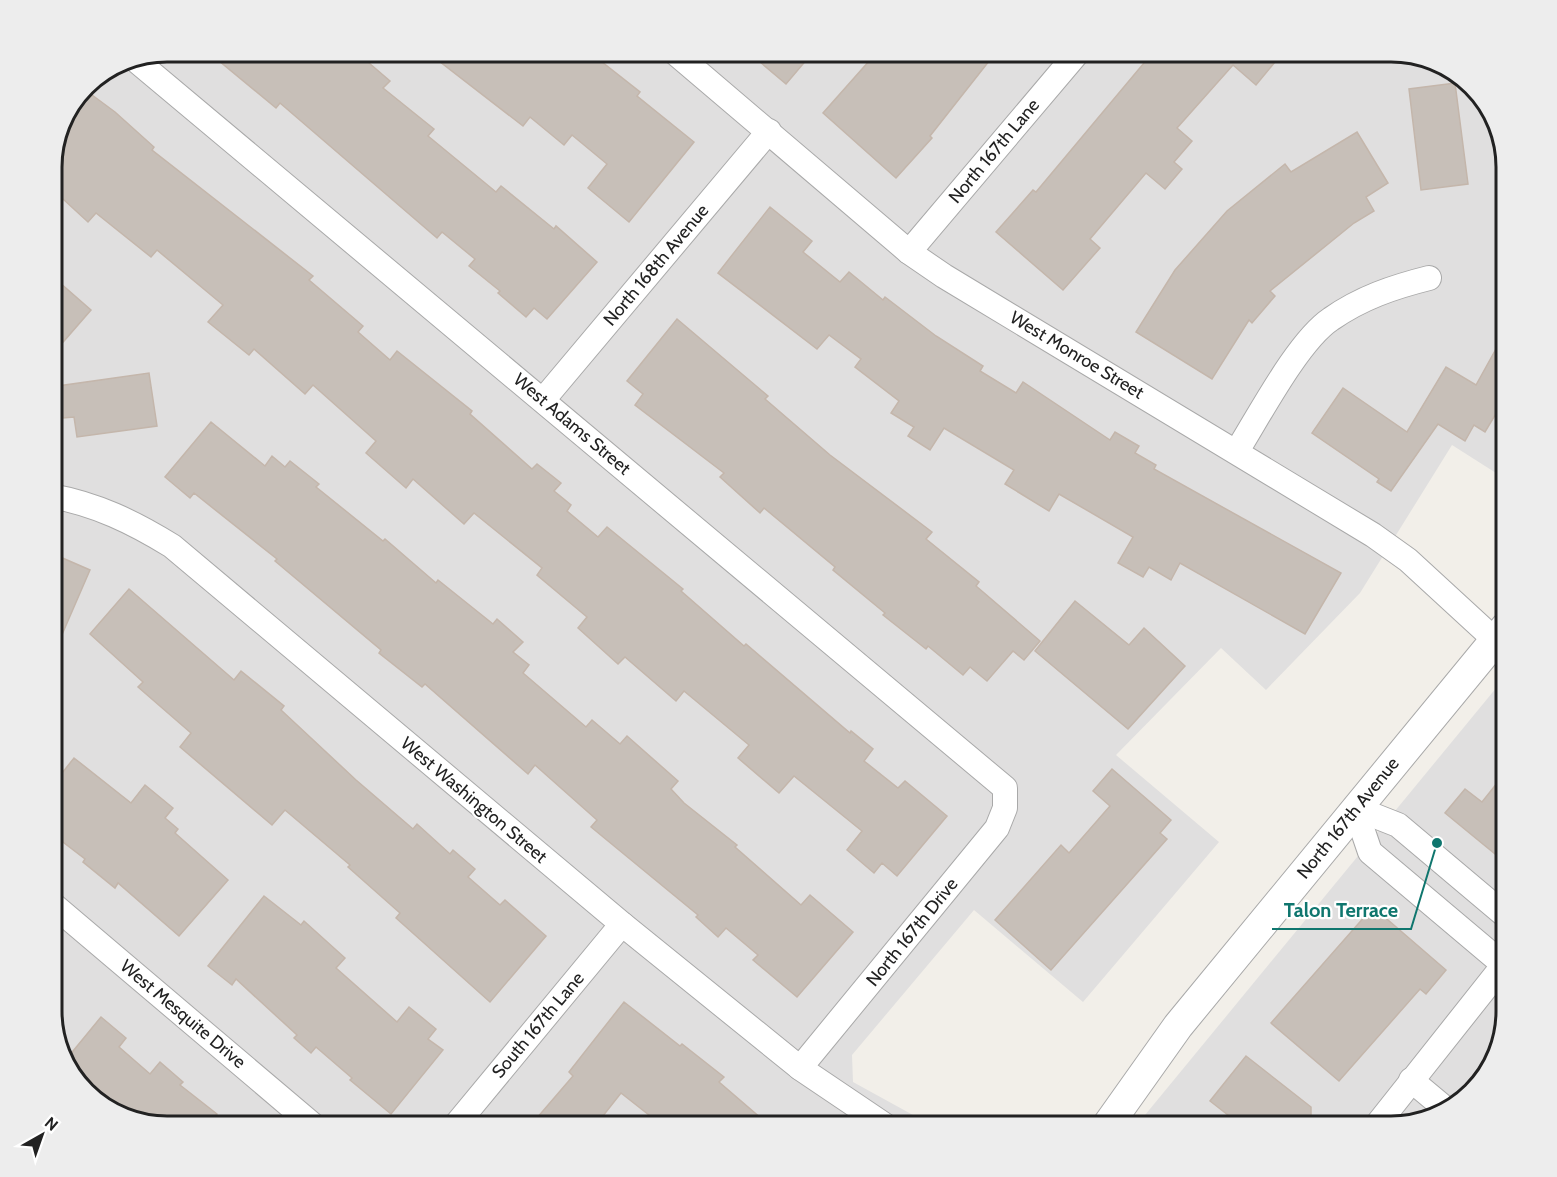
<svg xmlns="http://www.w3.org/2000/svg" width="1557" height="1177" font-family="Cabin,sans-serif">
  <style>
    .residential { fill: #e0dfdf }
    .building { fill: #c7bfb8; stroke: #c4b6ab; stroke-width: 1.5 }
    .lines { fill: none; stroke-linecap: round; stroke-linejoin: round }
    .minor-casing { stroke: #a9a9a9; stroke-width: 26 }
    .tertiary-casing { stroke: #a9a9a9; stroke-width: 32 }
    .minor { stroke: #fff; stroke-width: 24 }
    .tertiary { stroke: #fff; stroke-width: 30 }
    .labels { text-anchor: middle; stroke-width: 4.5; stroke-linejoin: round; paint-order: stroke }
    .street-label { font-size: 18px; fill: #222; stroke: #fff }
    .rim { fill: none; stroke: #222; stroke-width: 3 }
    .leader { fill: none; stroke: #0f766e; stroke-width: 2 }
    .callout-dot { fill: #0f766e; stroke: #fff; stroke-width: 2 }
    .callout-label { font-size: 20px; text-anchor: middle; font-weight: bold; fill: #0f766e; stroke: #fff; stroke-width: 4.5; stroke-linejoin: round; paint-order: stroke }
  </style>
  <rect width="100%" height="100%" fill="#f2efe9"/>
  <g class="residential">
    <polygon points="167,51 1390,51 1461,75 1494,115 1506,167 1506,456 1496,473 1452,445 1360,593 1266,690 1221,648 1116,755 1219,842 1083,1002 974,910 852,1055 853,1082 933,1126 167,1126 96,1102 63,1062 51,1017 51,159 63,116 90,80"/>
    <polygon points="1506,676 1506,1010 1482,1081 1441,1114 1390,1126 1136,1126"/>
  </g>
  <g class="building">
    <polygon points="207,51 355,51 390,81 383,88 434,129 428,136 496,192 501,186 554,229 556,226 597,262 547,319 534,308 526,317 498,293 500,291 469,266 475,259 442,232 437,238 280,103 276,108"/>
    <polygon points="426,51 588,51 640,92 637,96 694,142 629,222 588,188 607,164 572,135 564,145 530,117 523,126"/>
    <polygon points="747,51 814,51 786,84"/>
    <polygon points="878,51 997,51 930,136 932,138 896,178 823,113"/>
    <polygon points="1154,51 1284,51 1256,85 1233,65 1177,128 1192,141 1174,162 1182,169 1165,189 1146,173 1090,239 1100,248 1063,290 996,232 1033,190 1036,192"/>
    <polygon points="1455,83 1468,184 1421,190 1409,89"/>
    <polygon points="84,89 115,112 154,147 152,150 313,276 309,280 363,326 358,332 390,360 397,351 472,411 470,414 532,469 537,464 561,483 554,491 571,505 567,511 598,537 607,527 683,589 681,591 744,646 746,644 850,733 851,731 873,749 864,761 898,788 905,781 947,816 897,876 882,863 874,873 847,850 862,831 794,776 779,793 738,758 749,745 684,691 676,701 625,657 618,664 578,628 587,617 537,575 542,568 474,513 464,524 413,479 406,488 366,453 376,441 313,385 305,394 254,349 249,355 208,322 223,305 157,250 151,257 96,213 88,222 51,188 51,159 63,116"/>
    <polygon points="1357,132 1388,183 1366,197 1374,211 1354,223 1270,291 1275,296 1252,323 1249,320 1212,379 1136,332 1175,270 1227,211 1285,164 1291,172"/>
    <polygon points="770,207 812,241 803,252 840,282 849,272 883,300 885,297 936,336 983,366 980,371 1016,393 1023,382 1110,440 1115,432 1139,446 1135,453 1156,465 1154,469 1341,573 1305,634 1180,563 1171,580 1149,567 1143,577 1118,563 1133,537 1059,494 1049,511 1005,484 1014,470 944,428 930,450 908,436 914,427 891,413 899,401 855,367 861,359 829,335 817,349 718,273"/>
    <polygon points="51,275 91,310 51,356"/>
    <polygon points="677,319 768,396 765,399 830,455 932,532 926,539 979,582 976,586 1040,641 1024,660 1013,651 987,681 970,667 963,675 928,646 926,649 883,615 885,613 833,570 835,567 764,508 760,513 720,477 724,473 635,405 643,394 627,381"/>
    <polygon points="1506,331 1506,397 1485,432 1474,425 1465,441 1438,424 1391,491 1377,482 1379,479 1312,433 1343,388 1407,432 1446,367 1476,385"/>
    <polygon points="149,373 157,426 77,437 74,417 63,418 58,386"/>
    <polygon points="211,422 265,466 272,456 285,467 290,461 319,484 316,487 383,541 385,539 436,583 438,580 493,624 497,619 523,642 513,652 529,665 523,673 586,727 592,720 620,744 627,736 678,781 671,789 684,803 737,845 735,847 801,905 810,895 853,932 797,997 753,960 758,955 726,928 718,937 696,917 698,915 591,827 597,820 535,765 528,774 425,684 422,687 379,653 381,650 275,561 277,559 194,493 190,498 165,477"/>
    <polygon points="51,553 90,570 51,660"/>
    <polygon points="129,589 234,680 241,671 284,706 281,710 356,780 413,829 417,824 450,854 453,850 475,869 468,877 500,905 505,900 546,936 490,1002 396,918 400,913 348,867 350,865 285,810 272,825 180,747 191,733 138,687 143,682 90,634"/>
    <polygon points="1075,601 1129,645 1144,628 1185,666 1128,729 1035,651"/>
    <polygon points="74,758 131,803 145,785 173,808 165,818 178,829 175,833 228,880 179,936 118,883 115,888 83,862 85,859 51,833 51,787"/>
    <polygon points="1112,769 1171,820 1160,833 1167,839 1051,970 995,920 1061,845 1069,853 1110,806 1093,791"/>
    <polygon points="1506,772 1506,863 1445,813 1465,789 1482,802"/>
    <polygon points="264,896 301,925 304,921 345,958 336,968 397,1022 409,1007 436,1029 428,1039 443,1050 391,1114 350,1080 352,1078 316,1047 311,1053 294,1038 297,1035 236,979 232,985 208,966"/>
    <polygon points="1373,907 1446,970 1426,994 1420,989 1339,1081 1271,1023"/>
    <polygon points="624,1002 680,1046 682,1044 724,1077 719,1082 770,1126 663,1126 621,1093 595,1126 530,1126 573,1076 569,1072"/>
    <polygon points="101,1017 126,1038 119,1047 150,1074 160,1062 183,1082 180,1085 217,1114 207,1126 167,1126 96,1102 64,1062"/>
    <polygon points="1246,1056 1311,1107 1311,1116 1303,1126 1242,1126 1210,1101"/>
  </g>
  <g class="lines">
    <g class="minor-casing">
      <g id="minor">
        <polyline points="673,51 909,252 944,276 1373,535 1408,560 1495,640"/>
        <polyline points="138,62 1005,788 1005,808 997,828 800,1068"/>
        <polyline points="909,252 1079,51"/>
        <polyline points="543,400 769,131"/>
        <path d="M1237,451C1259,416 1298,341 1331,319C1361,298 1393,287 1429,278"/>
        <path d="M51,496C96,504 133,522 172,546L622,924L800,1068L886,1126"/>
        <polyline points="1355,808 1370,852 1504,965"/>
        <polyline points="1355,808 1398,825 1506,916"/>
        <polyline points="51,903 314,1126"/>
        <polyline points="1411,1080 1447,1110"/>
        <polyline points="455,1126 622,924"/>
        <polyline points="1376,1126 1506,962"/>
      </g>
    </g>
    <g class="tertiary-casing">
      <polyline id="tertiary" points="1107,1126 1178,1026 1506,627"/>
    </g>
    <use href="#minor" class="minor"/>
    <use href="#tertiary" class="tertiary"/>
  </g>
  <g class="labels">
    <g class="street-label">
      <text transform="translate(994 151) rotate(-50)" y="6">North 167th Lane</text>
      <text transform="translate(656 265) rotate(-50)" y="6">North 168th Avenue</text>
      <text transform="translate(1077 355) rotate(31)" y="6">West Monroe Street</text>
      <text transform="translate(572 424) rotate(40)" y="6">West Adams Street</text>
      <text transform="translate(474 800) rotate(40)" y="6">West Washington Street</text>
      <text transform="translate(1348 818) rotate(-51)" y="6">North 167th Avenue</text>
      <text transform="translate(912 932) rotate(-51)" y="6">North 167th Drive</text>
      <text transform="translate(183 1014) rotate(40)" y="6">West Mesquite Drive</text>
      <text transform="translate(538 1025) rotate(-50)" y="6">South 167th Lane</text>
    </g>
  </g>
  <path d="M0 0H1557V1177H0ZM167 62H1391A105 105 0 0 1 1496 167V1011A105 105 0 0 1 1391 1116H167A105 105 0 0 1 62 1011V167A105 105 0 0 1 167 62Z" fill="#ededed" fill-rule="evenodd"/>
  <path class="rim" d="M167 62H1391A105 105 0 0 1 1496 167V1011A105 105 0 0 1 1391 1116H167A105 105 0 0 1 62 1011V167A105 105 0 0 1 167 62Z"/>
  <path class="leader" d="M1437 843L1411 929H1272"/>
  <circle class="callout-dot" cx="1437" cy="843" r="6"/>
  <g class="callout-label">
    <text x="1341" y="917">Talon Terrace</text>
  </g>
  <g transform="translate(42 1135) rotate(40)" stroke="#ffffff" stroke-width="4.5" paint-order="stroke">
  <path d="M0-4.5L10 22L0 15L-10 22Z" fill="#222222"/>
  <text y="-9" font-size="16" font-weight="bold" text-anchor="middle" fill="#222222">N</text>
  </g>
</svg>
